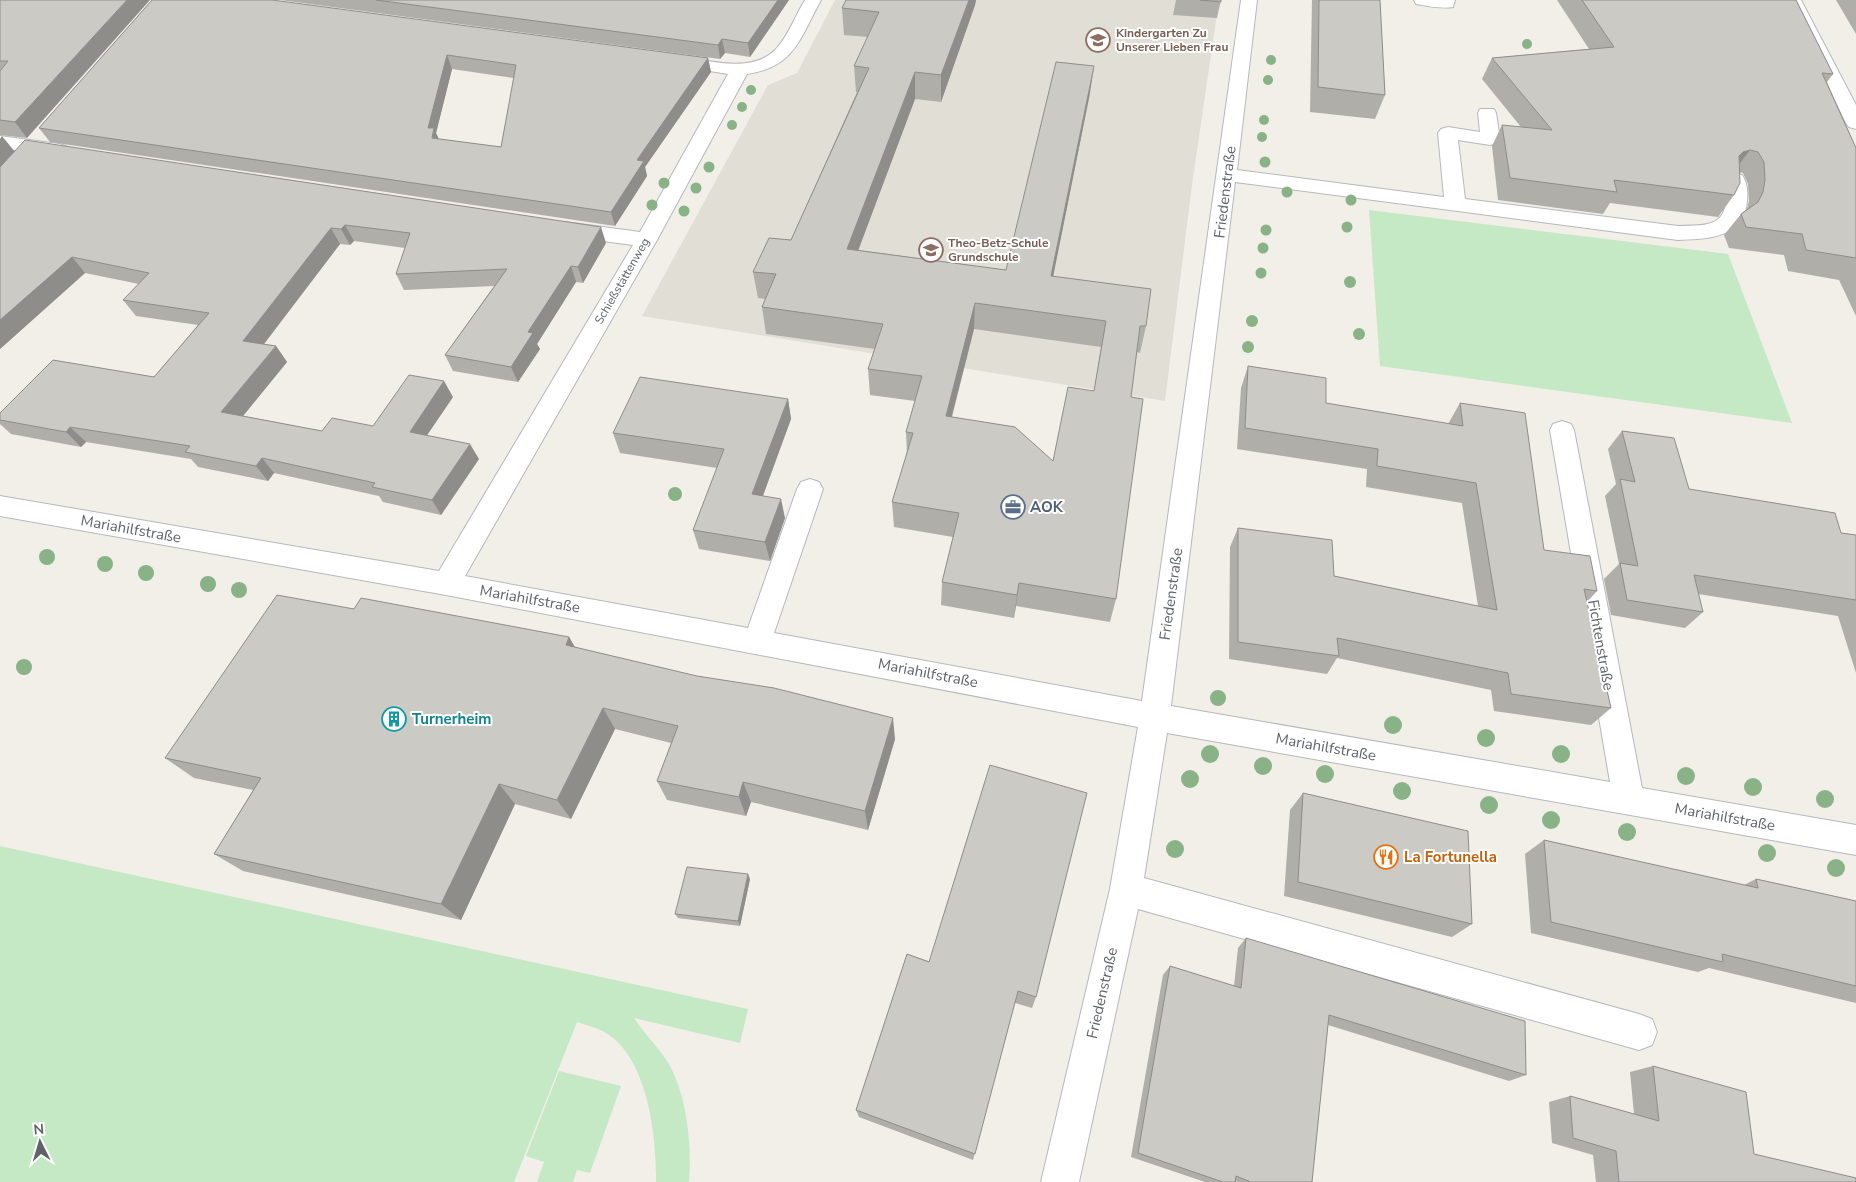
<svg xmlns="http://www.w3.org/2000/svg" width="1856" height="1182" font-family="'Nunito Sans',sans-serif">
  <style>
    .education { fill: #e1ded6 }
    .green { fill: #c5e8c5 }
    .lines { fill: none; stroke-linecap: round; stroke-linejoin: round }
    .minor-casing { stroke: #b5b8bc; stroke-width: 2 }
    .minor { fill: #fff; fill-rule: evenodd }
    .tree { fill: #89b387 }
    .wall { fill: #afaea9; fill-rule: evenodd }
    .shaded-wall { fill: #8f8d8a }
    .building { fill: #cccac5; stroke: #8f8d8a; fill-rule: evenodd }
    .labels { text-anchor: middle; stroke-width: 4; stroke-linejoin: round; paint-order: stroke }
    .far-education-label { font-size: 12px; font-weight: bold; fill: #785e54; stroke: #fff; text-anchor: start }
    .far-street-label { font-size: 12px; fill: #5f6368; stroke: #fff }
    .street-label { font-size: 15px; fill: #5f6368; stroke: #fff }
    .service-label { font-size: 15px; font-weight: bold; fill: #4e5e75; stroke: #fff; text-anchor: start }
    .culture-label { font-size: 15px; font-weight: bold; fill: #0d838f; stroke: #fff; text-anchor: start }
    .food-label { font-size: 15px; font-weight: bold; fill: #c56008; stroke: #fff; text-anchor: start }
  </style>
  <rect width="100%" height="100%" fill="#f1efe8"/>
  <polygon class="education" points="835,0 1219,0 1192,185 1165,401 642,316 768,85 797,73"/>
  <g class="green">
    <polygon points="1369,210 1728,254 1792,423 1380,366"/>
    <path d="M0,846L748,1009L740,1043L634,1018C644,1033 657,1046 667,1061C687,1093 692,1145 689,1182H656C657,1138 648,1058 606,1033C598,1028 586,1025 577,1022L514,1182H0Z"/>
    <polygon points="559,1071 621,1086 590,1173 577,1170 573,1182 537,1182 544,1162 526,1156"/>
  </g>
  <g class="lines">
    <g class="minor-casing">
      <g id="minor">
        <path d="M805,0H821C800,38 795,67 747,74L657,240L465,576L748,628L797,489L801,482L810,479L819,482L823,489L774,633L1142,701L1241,0H1257L1237,170L1444,197L1438,133L1441,129L1448,127L1480,132L1478,113L1480,109H1494L1496,113L1500,139L1497,143L1490,145L1458,140L1465,199L1678,226C1718,226 1730,223 1725,179L1728,175L1735,173L1742,175C1747,182 1748,192 1747,201C1745,238 1707,239 1678,240L1235,182L1171,706L1610,782L1550,430L1553,424L1562,421L1571,424L1574,430L1642,788L1856,825V855L1167,733L1144,878L1639,1014L1652,1019L1657,1032L1652,1045L1639,1050L1138,909L1079,1182H1041L1110,889L1138,727L446,595L0,516V496L439,571L633,245L565,236L558,234L555,229L558,224L565,222L640,232L728,74L667,64L664,60L667,56L673,55C703,59 750,75 775,50C788,37 795,16 805,0Z"/>
        <path d="M1414,0H1455L1453,7C1442,9 1427,6 1416,4Z"/>
        <polygon points="1785,0 1801,0 1856,105 1856,129 1849,127 1846,123"/>
        <polygon points="0,136 59,144 66,146 69,150 66,154 59,156 0,148"/>
      </g>
    </g>
    <use href="#minor" class="minor"/>
  </g>
  <g class="tree">
    <circle cx="1527" cy="44" r="5"/>
    <circle cx="1271" cy="60" r="5"/>
    <circle cx="1268" cy="80" r="5"/>
    <circle cx="751" cy="90" r="5"/>
    <circle cx="742" cy="107" r="5"/>
    <circle cx="1264" cy="120" r="5"/>
    <circle cx="732" cy="125" r="5"/>
    <circle cx="1262" cy="137" r="5"/>
    <circle cx="1265" cy="162" r="5.5"/>
    <circle cx="709" cy="167" r="5.5"/>
    <circle cx="664" cy="183" r="5.5"/>
    <circle cx="696" cy="188" r="5.5"/>
    <circle cx="1287" cy="192" r="5.5"/>
    <circle cx="1351" cy="200" r="5.5"/>
    <circle cx="652" cy="205" r="5.5"/>
    <circle cx="684" cy="211" r="5.5"/>
    <circle cx="1347" cy="227" r="5.5"/>
    <circle cx="1266" cy="230" r="5.5"/>
    <circle cx="1263" cy="248" r="5.5"/>
    <circle cx="1261" cy="273" r="5.5"/>
    <circle cx="1350" cy="282" r="6"/>
    <circle cx="1252" cy="321" r="6"/>
    <circle cx="1359" cy="334" r="6"/>
    <circle cx="1248" cy="347" r="6"/>
    <circle cx="675" cy="494" r="7"/>
    <circle cx="47" cy="557" r="8"/>
    <circle cx="105" cy="564" r="8"/>
    <circle cx="146" cy="573" r="8"/>
    <circle cx="208" cy="584" r="8"/>
    <circle cx="239" cy="590" r="8"/>
    <circle cx="24" cy="667" r="8"/>
    <circle cx="1218" cy="698" r="8"/>
    <circle cx="1393" cy="725" r="9"/>
    <circle cx="1486" cy="738" r="9"/>
    <circle cx="1210" cy="754" r="9"/>
    <circle cx="1561" cy="754" r="9"/>
    <circle cx="1263" cy="766" r="9"/>
    <circle cx="1325" cy="774" r="9"/>
    <circle cx="1686" cy="776" r="9"/>
    <circle cx="1190" cy="779" r="9"/>
    <circle cx="1753" cy="787" r="9"/>
    <circle cx="1402" cy="791" r="9"/>
    <circle cx="1825" cy="799" r="9"/>
    <circle cx="1489" cy="805" r="9"/>
    <circle cx="1551" cy="820" r="9"/>
    <circle cx="1627" cy="832" r="9"/>
    <circle cx="1175" cy="849" r="9"/>
    <circle cx="1767" cy="853" r="9"/>
    <circle cx="1836" cy="868" r="9"/>
  </g>
  <g class="wall">
    <polygon points="0,0 27,138 0,135"/>
    <path d="M152,0L708,58L711,72L645,167L647,176L615,226L50,142L39,128ZM452,69L514,78L501,147L439,139L436,133Z"/>
    <polygon points="280,0 789,0 750,57 725,53 720,59"/>
    <path d="M846,0H976L975,5L941,102L915,99L858,250L1006,270L1090,93L1053,276L1146,326L1140,353L1137,352L1131,397L1116,599L1110,622L1016,606L1014,618L941,605L942,582L953,537L894,527L892,502L907,455L906,432L915,401L870,395L868,369L875,349L766,334L762,307L765,299L758,298L753,272L791,240L857,92H856L854,66L868,37L844,35L842,8ZM974,329L1101,347L1094,391L1053,461L952,417Z"/>
    <polygon points="1176,0 1221,0 1217,18 1173,15"/>
    <polygon points="1312,0 1380,0 1385,95 1375,119 1310,112"/>
    <polygon points="1557,0 1796,0 1833,74 1827,82 1856,148 1856,316 1839,280 1788,271 1784,255 1729,248 1724,235 1741,214 1747,209 1749,201 1748,184 1743,173 1739,172 1734,195 1718,217 1610,203 1603,214 1498,200 1492,146 1502,125 1521,127 1482,79 1492,58 1589,49"/>
    <polygon points="1836,0 1856,0 1856,34"/>
    <polygon points="14,151 606,243 583,283 576,282 537,344 540,349 518,382 453,371 445,355 494,286 404,290 396,274 405,248 354,241 350,245 340,244 264,344 276,346 287,362 243,416 322,431 373,426 453,397 427,435 479,459 441,515 383,502 379,496 274,473 268,481 198,467 191,459 86,442 81,447 11,434 0,424 0,413 154,377 198,325 136,316 123,300 139,284 85,273 0,349"/>
    <polygon points="1248,366 1326,403 1448,424 1460,403 1544,550 1597,591 1587,602 1611,708 1591,725 1494,711 1491,690 1337,658 1327,674 1229,659 1230,547 1238,528 1334,576 1478,606 1462,503 1366,487 1367,469 1237,449 1241,388"/>
    <polygon points="788,399 791,419 763,496 785,518 770,561 699,549 693,530 717,468 620,453 613,433"/>
    <polygon points="1622,431 1689,489 1841,533 1856,535 1856,673 1838,616 1698,594 1703,612 1685,628 1611,615 1604,579 1619,564 1605,496 1616,484 1608,449"/>
    <polygon points="354,609 569,637 575,647 895,739 868,830 751,802 746,816 667,800 657,781 671,743 615,729 571,819 515,804 461,920 243,871 214,854 253,790 194,778 165,758"/>
    <polygon points="1303,793 1472,924 1452,937 1284,896 1290,810"/>
    <polygon points="1544,840 1744,885 1756,879 1856,901 1856,1003 1709,968 1698,972 1531,933 1525,854"/>
    <polygon points="750,879 740,926 678,918 675,914"/>
    <polygon points="1246,938 1526,1075 1509,1081 1328,1025 1312,1182 1205,1182 1131,1157 1163,975 1170,966 1234,986 1238,948"/>
    <polygon points="907,954 1036,997 1032,1008 1015,1003 973,1160 859,1117 856,1110"/>
    <polygon points="1653,1066 1754,1154 1856,1182 1596,1182 1593,1155 1552,1143 1549,1102 1570,1096 1634,1114 1630,1072"/>
  </g>
  <g class="shaded-wall">
    <polygon points="127,0 150,0 27,138 15,122"/>
    <polygon points="778,0 789,0 750,57 748,43"/>
    <polygon points="969,0 976,0 975,5 941,102 941,75"/>
    <polygon points="722,39 725,53 720,59 718,45"/>
    <polygon points="447,55 452,69 436,133 440,142 432,138 428,128"/>
    <polygon points="708,58 711,72 645,167 647,176 615,226 611,212 637,160"/>
    <polygon points="1094,66 1090,93 1048,302 1051,276"/>
    <polygon points="915,72 915,99 849,275 847,249"/>
    <polygon points="2,136 15,152 0,169 0,139"/>
    <polygon points="1750,150 1734,171 1739,156 1743,152"/>
    <polygon points="345,225 354,241 350,245 341,229"/>
    <polygon points="601,227 606,243 583,283 578,267"/>
    <polygon points="331,228 340,244 254,357 243,341"/>
    <polygon points="72,257 85,273 0,349 0,320"/>
    <polygon points="571,266 576,282 537,344 540,349 518,382 511,367 528,332"/>
    <polygon points="975,303 974,329 945,442 946,416"/>
    <polygon points="276,346 287,362 234,427 221,412"/>
    <polygon points="444,381 453,397 419,447 410,432"/>
    <polygon points="788,399 791,419 756,514 752,494"/>
    <polygon points="70,427 86,442 81,447 66,432"/>
    <polygon points="470,444 479,459 441,515 432,500"/>
    <polygon points="262,458 274,473 268,481 256,466"/>
    <polygon points="781,499 785,518 770,561 765,542"/>
    <polygon points="1019,583 1016,606 1014,618 1017,595"/>
    <polygon points="569,637 582,660 566,645"/>
    <polygon points="603,708 615,729 571,819 557,800"/>
    <polygon points="893,718 895,739 868,830 865,811"/>
    <polygon points="743,782 751,802 746,816 739,797"/>
    <polygon points="499,784 515,804 461,920 441,904"/>
    <polygon points="748,874 750,879 740,926 738,921"/>
  </g>
  <g class="building">
    <polygon points="0,0 127,0 15,122 0,120 0,71 8,61 0,61"/>
    <path d="M152,0H272L708,58L637,160L644,161L611,212L39,128ZM447,55L516,65L501,147L432,138L434,128H428Z"/>
    <polygon points="376,0 778,0 748,43 722,39 718,45"/>
    <path d="M846,0H969L941,75L915,72L847,249L1006,270L1056,62L1094,66L1051,276L1151,289L1146,326H1140L1131,397L1143,399L1116,599L1019,583L1017,595L942,582L959,513L892,502L913,433L906,432L922,376L868,369L883,324L762,307L776,274L753,272L769,238L791,240L869,68L854,66L879,12L842,8ZM975,303L1106,321L1094,391L1068,387L1053,461L1015,427L946,416Z"/>
    <polygon points="1200,0 1221,0 1221,2"/>
    <polygon points="1319,0 1380,0 1385,95 1318,87"/>
    <polygon points="1582,0 1796,0 1833,74 1822,73 1856,148 1856,258 1806,250 1802,234 1746,227 1741,214 1758,202 1763,192 1765,180 1764,162 1758,152 1750,150 1743,152 1739,156 1740,183 1734,195 1614,180 1617,192 1510,178 1502,125 1552,130 1492,58 1614,47"/>
    <polygon points="25,140 601,227 578,267 571,266 528,332 533,333 511,367 445,355 507,269 396,274 410,233 345,225 341,229 331,228 243,341 276,346 221,412 322,431 332,418 373,426 409,375 444,381 410,432 470,444 432,500 372,487 375,483 262,458 256,466 185,452 190,446 70,427 66,432 0,420 0,413 53,360 154,377 209,313 123,300 149,273 72,257 0,320 0,167"/>
    <polygon points="1248,366 1326,378 1326,403 1463,426 1460,403 1525,413 1544,550 1590,556 1597,591 1584,589 1611,708 1511,694 1508,673 1337,638 1339,656 1238,642 1238,528 1332,540 1334,576 1497,610 1476,483 1377,466 1378,449 1245,428"/>
    <polygon points="640,377 788,399 752,494 781,499 765,542 693,530 724,449 613,433"/>
    <polygon points="1622,431 1674,438 1689,489 1835,513 1841,533 1856,535 1856,600 1694,575 1703,612 1627,600 1620,563 1638,566 1620,479 1635,482"/>
    <polygon points="277,595 354,609 361,598 569,637 566,645 697,676 774,688 893,718 865,811 743,782 739,797 657,781 678,726 603,708 557,800 499,784 441,904 214,854 261,778 165,758"/>
    <polygon points="990,765 1087,793 1036,997 1018,991 975,1154 856,1110 907,954 929,962"/>
    <polygon points="1303,793 1468,831 1472,924 1298,882"/>
    <polygon points="1544,840 1758,888 1756,879 1856,901 1856,986 1722,954 1723,962 1551,922"/>
    <polygon points="687,867 748,874 738,921 675,914"/>
    <polygon points="1246,938 1525,1021 1526,1075 1329,1015 1312,1182 1251,1182 1236,1176 1235,1182 1223,1182 1138,1153 1170,966 1241,988"/>
    <polygon points="1653,1066 1746,1092 1754,1154 1856,1178 1856,1182 1619,1182 1616,1151 1573,1138 1570,1096 1659,1121"/>
  </g>
  <defs>
    <g id="school-ring" transform="scale(1.25)"><circle r="9.5" fill="#fff" stroke="#8d6e63" stroke-width="1.5"/><path d="M0-5L7-2L0 1L-7-2ZM-4 1L0 2.5L4 1V4Q0 6-4 4Z" fill="#8d6e63"/></g>
    <g id="office-ring" transform="scale(1.25)"><circle r="9.5" fill="#fff" stroke="#5c6f8a" stroke-width="1.5"/><path d="M-6-3h4V-5.5h4V-3h4V5H-6ZM-1-4.5V-3h2v-1.5ZM-6 0V1H6V0Z" fill="#5c6f8a"/></g>
    <g id="building-ring" transform="scale(1.25)"><circle r="9.5" fill="#fff" stroke="#0f9aa8" stroke-width="1.5"/><path d="M-4-6H4V6H1V3H-1V6H-4ZM-2.5-4.3h1.7v1.8h-1.7ZM.8-4.3h1.7v1.8H.8ZM-2.5-1h1.7V.8h-1.7ZM.8-1h1.7V.8H.8Z" fill="#0f9aa8"/></g>
    <g id="restaurant-ring" transform="scale(1.25)"><circle r="9.5" fill="#fff" stroke="#e8710a" stroke-width="1.5"/><path d="M-5-6h1v4h1v-4h1v4h1v-4h1v5L-1.5 .5V6h-2V.5L-5-1ZM5-6V6H3V1.5H1.5Q1.5-4 5-6Z" fill="#e8710a"/></g>
  </defs>
  <g fill-rule="evenodd">
    <use href="#school-ring" x="1098" y="40"/>
    <use href="#school-ring" x="931" y="250"/>
    <use href="#office-ring" x="1013" y="507"/>
    <use href="#building-ring" x="394" y="719"/>
    <use href="#restaurant-ring" x="1386" y="857"/>
  </g>
  <g class="labels">
    <g class="far-education-label">
      <text x="1116" y="37">Kindergarten Zu<tspan x="1116" dy="14">Unserer Lieben Frau</tspan></text>
      <text x="948" y="247">Theo-Betz-Schule<tspan x="948" dy="14">Grundschule</tspan></text>
    </g>
    <g class="far-street-label">
      <text transform="translate(622 281) rotate(-60)" y="4">Schießstättenweg</text>
    </g>
    <g class="street-label">
      <text transform="translate(1225 192) rotate(-83)" y="5">Friedenstraße</text>
      <text transform="translate(131 529) rotate(10)" y="5">Mariahilfstraße</text>
      <text transform="translate(1171 594) rotate(-82)" y="5">Friedenstraße</text>
      <text transform="translate(530 599) rotate(10)" y="5">Mariahilfstraße</text>
      <text transform="translate(1601 645) rotate(80)" y="5">Fichtenstraße</text>
      <text transform="translate(928 673) rotate(11)" y="5">Mariahilfstraße</text>
      <text transform="translate(1326 747) rotate(10)" y="5">Mariahilfstraße</text>
      <text transform="translate(1725 817) rotate(10)" y="5">Mariahilfstraße</text>
      <text transform="translate(1102 993) rotate(-77)" y="5">Friedenstraße</text>
    </g>
    <g class="service-label">
      <text x="1030" y="512">AOK</text>
    </g>
    <g class="culture-label">
      <text x="412" y="724">Turnerheim</text>
    </g>
    <g class="food-label">
      <text x="1404" y="862">La Fortunella</text>
    </g>
  </g>
  <g transform="translate(40 1142) rotate(355)" stroke="#ffffff" stroke-width="4" paint-order="stroke">
  <path d="M0-4L9 19L0 12L-9 19Z" fill="#5f6368"/>
  <text y="-8" font-size="14" font-weight="bold" text-anchor="middle" fill="#5f6368">N</text>
  </g>
</svg>
